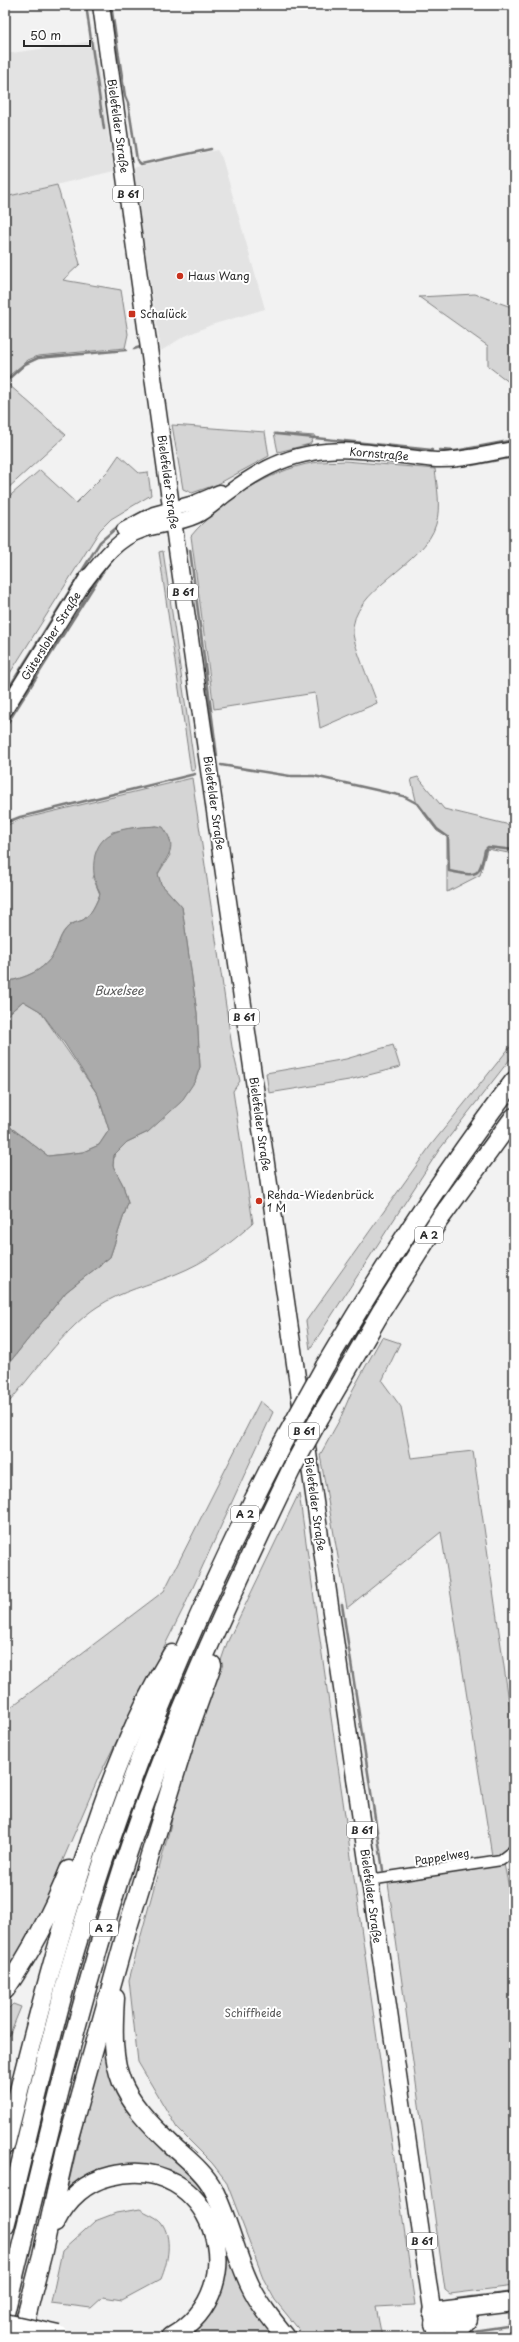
<svg xmlns="http://www.w3.org/2000/svg" width="519" height="2342" font-family="'Playpen Sans',sans-serif">
  <style>
    .built { fill: #e3e3e3 }
    .green { fill: #d5d5d5; stroke: #808080 }
    .water { fill: #ababab; stroke: #787878 }
    .lines { fill: none; stroke-linecap: round; stroke-linejoin: round }
    .stream { stroke: #787878; stroke-width: 2.5 }
    .street-casing { stroke: #2b2b2b; stroke-width: 13 }
    .secondary-casing { stroke: #2b2b2b; stroke-width: 17 }
    .primary-casing { stroke: #2b2b2b; stroke-width: 19 }
    .highway-casing { stroke: #2b2b2b; stroke-width: 21 }
    .street { stroke: #fff; stroke-width: 10 }
    .secondary { stroke: #fff; stroke-width: 14 }
    .primary { stroke: #fff; stroke-width: 16 }
    .highway { stroke: #fff; stroke-width: 18 }
    .highway-bridge-casing { stroke: #2b2b2b; stroke-width: 21; stroke-linecap: butt }
    .highway-bridge { stroke: #fff; stroke-width: 18 }
    .poi-dot { fill: #c8321e; stroke: #fff; stroke-width: 1.5 }
    .labels { text-anchor: middle; stroke-width: 4; stroke-linejoin: round; paint-order: stroke }
    .shield { fill: #fff; stroke: #6b6b6b; stroke-width: 1 }
    .shield-label { font-size: 10px; font-weight: bold; fill: #2b2b2b }
    .street-label { font-size: 11px; fill: #2b2b2b; stroke: #fff }
    .poi-label { font-size: 11px; fill: #2b2b2b; stroke: #fff; text-anchor: start }
    .park-label { font-size: 11px; fill: #565656; stroke: #fff }
    .water-label { font-size: 12px; font-style: italic; fill: #585858; stroke: #fff }
  </style>
  <rect width="100%" height="100%" fill="#f2f2f2"/>
  <filter id="ink" filterUnits="userSpaceOnUse"><feTurbulence type="fractalNoise" baseFrequency=".025" numOctaves="2"/><feDisplacementMap in="SourceGraphic" scale="8" xChannelSelector="R" yChannelSelector="G"/><feConvolveMatrix kernelMatrix="1 2 1 2 8 2 1 2 1" color-interpolation-filters="sRGB"/></filter>
  <g filter="url(#ink)">
    <g class="built">
      <polygon points="94,41 114,171 5,197 5,54"/>
      <polygon points="217,150 222,158 265,309 211,325 183,337 161,351 132,168"/>
    </g>
    <g class="green">
      <polygon points="57,185 80,264 63,280 121,290 128,334 125,348 38,356 28,360 5,379 5,197"/>
      <polygon points="475,294 514,308 514,386 488,366 488,346 419,297"/>
      <polygon points="8,384 66,435 5,491 5,387"/>
      <polygon points="172,425 265,432 269,456 218,484 192,493 183,489"/>
      <polygon points="274,433 315,436 310,444 278,452"/>
      <polygon points="119,455 139,473 148,472 151,495 111,519 100,530 5,681 5,500 40,470 76,503 108,471"/>
      <path d="M345,461L435,469C437,487 441,507 436,524C425,565 350,590 353,633C354,647 372,687 377,703L320,728L315,693L214,709L191,536C217,504 270,470 312,463C322,461 334,462 345,461Z"/>
      <polygon points="163,551 195,770 191,771 159,552"/>
      <polygon points="418,777 444,809 514,826 514,854 487,849 480,875 447,892 447,837 437,831 417,805 411,779"/>
      <path d="M192,778L232,1047L240,1081L233,1091L253,1223C229,1245 206,1262 176,1274C149,1285 121,1291 97,1307C66,1327 30,1378 5,1407V1368L66,1292L110,1257L128,1203L123,1185L113,1166L114,1155L127,1142L148,1132L195,1081L200,1067L197,1013L182,907L161,884L158,874L170,855L157,826L132,828L112,832L93,878L100,894C96,903 92,914 83,920C78,922 72,923 69,926C60,933 59,944 54,953C44,971 25,978 5,982V826L22,819Z"/>
      <polygon points="23,1001 40,1011 98,1095 109,1130 99,1145 83,1152 48,1156 5,1123 5,1017"/>
      <polygon points="514,1042 514,1054 439,1150 310,1349 306,1321 431,1145"/>
      <polygon points="393,1045 400,1067 349,1080 269,1093 266,1073 346,1059"/>
      <polygon points="382,1337 400,1343 382,1381 401,1407 411,1458 473,1451 514,1736 514,1844 501,1854 492,1856 441,1532 347,1608 320,1455 340,1419 352,1391"/>
      <polygon points="260,1401 273,1412 184,1607 99,1776 44,1904 19,1953 5,1974 5,1757 9,1754 7,1710 164,1591"/>
      <polygon points="299,1493 415,2305 376,2307 382,2337 305,2337 275,2300 264,2280 226,2181 212,2163 177,2128 138,2062 129,1980 171,1824 177,1789 227,1643"/>
      <polygon points="504,1864 514,1912 514,2286 450,2294 445,2290 388,1883"/>
      <polygon points="13,2004 21,2007 9,2036 5,2036 5,2012"/>
      <polygon points="106,2027 110,2061 197,2175 278,2337 184,2337 199,2325 223,2242 151,2168 67,2190"/>
      <path d="M140,2209C146,2213 157,2217 161,2222C173,2238 168,2262 161,2279L122,2300L103,2297L91,2308L51,2303L62,2251L95,2221L116,2213Z"/>
      <polygon points="514,2332 514,2337 487,2337"/>
    </g>
    <path class="water" d="M157,826L163,827C179,849 167,854 158,874L161,884L182,907L197,1013L200,1067L195,1081L181,1102L148,1132L127,1142L114,1155L113,1166L123,1185L128,1203L110,1257L66,1292L5,1368V1123L48,1156L83,1152L99,1145L109,1130L98,1095L65,1044L40,1011L23,1001L5,1017V982C25,978 44,971 54,953C59,944 60,934 69,926C72,923 78,922 83,920C92,914 96,903 100,894C94,880 92,870 95,855C103,826 132,828 157,826Z"/>
    <g class="lines">
      <g class="stream">
        <polyline points="86,5 104,129"/>
        <polyline points="111,5 125,96 128,103 137,160 141,164 211,149"/>
        <polyline points="134,349 140,347"/>
        <polyline points="5,382 25,364 38,358 126,350"/>
        <polyline points="276,434 432,450"/>
        <polyline points="440,450 455,451 514,440"/>
        <polyline points="472,465 514,457"/>
        <polyline points="136,540 146,537"/>
        <polyline points="190,550 217,756"/>
        <polyline points="5,694 100,542 123,522 147,509"/>
        <polyline points="5,727 107,565"/>
        <path d="M221,765L290,776H314L403,796L418,804L437,829L448,837L449,871C477,876 479,879 485,850L488,847L514,850"/>
        <polyline points="5,823 20,817 195,774"/>
        <polyline points="342,1604 383,1870"/>
        <polyline points="456,2299 514,2292"/>
        <polyline points="465,2337 473,2331 514,2325"/>
      </g>
      <g class="street-casing">
        <polyline id="street" points="369,1880 501,1860 514,1850"/>
      </g>
      <g class="secondary-casing">
        <g id="secondary">
          <polyline points="124,530 154,514 194,503 220,492"/>
          <path d="M84,583C101,561 116,539 143,530C161,524 179,524 196,516C207,511 218,500 228,493C253,474 280,458 312,453C352,445 396,457 436,460C462,461 489,453 514,449"/>
          <polyline points="5,710 88,576"/>
        </g>
      </g>
      <g class="primary-casing">
        <polyline id="primary" points="101,5 177,549 436,2337"/>
      </g>
      <g class="highway-casing">
        <g id="highway">
          <path d="M325,1366C383,1268 444,1172 514,1081"/>
          <polyline points="320,1417 382,1310 439,1220 514,1117"/>
          <path d="M5,1990C31,1952 52,1913 69,1870"/>
          <path d="M115,1998C110,2075 118,2094 174,2147C187,2159 205,2173 213,2189C229,2220 235,2254 250,2285C259,2304 273,2321 286,2337"/>
          <path d="M5,2146C30,2046 55,1946 88,1848C110,1781 135,1715 172,1654"/>
          <path d="M55,2223C67,2199 85,2182 111,2176C210,2150 260,2287 171,2337"/>
          <path d="M5,2226C29,2133 49,2039 76,1947C128,1773 198,1605 282,1444"/>
          <polyline points="432,2312 514,2302"/>
          <path d="M5,2313C42,2162 77,2009 125,1861C170,1725 230,1596 292,1468"/>
          <polyline points="434,2324 462,2320"/>
          <polyline points="21,2337 42,2255 66,2148 127,1930 187,1735 212,1665"/>
          <polyline points="452,2337 468,2319"/>
        </g>
      </g>
      <use href="#street" class="street"/>
      <use href="#secondary" class="secondary"/>
      <use href="#primary" class="primary"/>
      <use href="#highway" class="highway"/>
      <g class="highway-bridge-casing">
        <g id="highway-bridge">
          <polyline points="282,1444 325,1366"/>
          <polyline points="292,1468 320,1417"/>
          <polyline points="5,2323 59,2335"/>
        </g>
      </g>
      <use href="#highway-bridge" class="highway-bridge"/>
    </g>
  </g>
  <g class="poi-dot">
    <circle cx="180" cy="276" r="4"/>
    <rect x="128" y="310" width="8" height="8" rx="2"/>
    <circle cx="259" cy="1201" r="4"/>
  </g>
  <g class="labels">
    <g class="shield">
      <rect x="113" y="186" width="30" height="16" rx="3"/>
      <rect x="168" y="584" width="30" height="16" rx="3"/>
      <rect x="229" y="1009" width="30" height="16" rx="3"/>
      <rect x="415" y="1227" width="28" height="16" rx="3"/>
      <rect x="289" y="1423" width="30" height="16" rx="3"/>
      <rect x="231" y="1506" width="28" height="16" rx="3"/>
      <rect x="347" y="1822" width="30" height="16" rx="3"/>
      <rect x="90" y="1920" width="28" height="16" rx="3"/>
      <rect x="407" y="2233" width="30" height="16" rx="3"/>
    </g>
    <g class="shield-label">
      <text x="128" y="198">B 61</text>
      <text x="183" y="596">B 61</text>
      <text x="244" y="1021">B 61</text>
      <text x="429" y="1239">A 2</text>
      <text x="304" y="1435">B 61</text>
      <text x="245" y="1518">A 2</text>
      <text x="362" y="1834">B 61</text>
      <text x="104" y="1932">A 2</text>
      <text x="422" y="2245">B 61</text>
    </g>
    <g class="street-label">
      <text transform="translate(118 126) rotate(82)" y="4">Bielefelder Straße</text>
      <text transform="translate(379 454) rotate(5)" y="4">Kornstraße</text>
      <text transform="translate(168 482) rotate(82)" y="4">Bielefelder Straße</text>
      <text transform="translate(51 636) rotate(-58)" y="4">Gütersloher Straße</text>
      <text transform="translate(214 803) rotate(82)" y="4">Bielefelder Straße</text>
      <text transform="translate(260 1124) rotate(82)" y="4">Bielefelder Straße</text>
      <text transform="translate(315 1504) rotate(82)" y="4">Bielefelder Straße</text>
      <text transform="translate(442 1857) rotate(-9)" y="4">Pappelweg</text>
      <text transform="translate(371 1896) rotate(82)" y="4">Bielefelder Straße</text>
    </g>
    <g class="poi-label">
      <text x="188" y="280">Haus Wang</text>
      <text x="140" y="318">Schalück</text>
      <text x="267" y="1199">Rehda-Wiedenbrück<tspan x="267" dy="13">1 M</tspan></text>
    </g>
    <g class="park-label">
      <text x="253" y="2017">Schiffheide</text>
    </g>
    <g class="water-label">
      <text x="119" y="995">Buxelsee</text>
    </g>
  </g>
  <rect width="519" height="2342" fill="none" stroke="#fff" stroke-width="20"/>
  <rect x="10" y="10" width="499" height="2322" fill="none" stroke="#2b2b2b" stroke-width="1.5" filter="url(#ink)"/>
  <path d="M24 40v6h66v-6" fill="none" stroke="#2b2b2b" stroke-width="2"/>
  <text x="30" y="40" font-size="12" fill="#2b2b2b" stroke="#ffffff" stroke-width="3" paint-order="stroke">50 m</text>
</svg>
